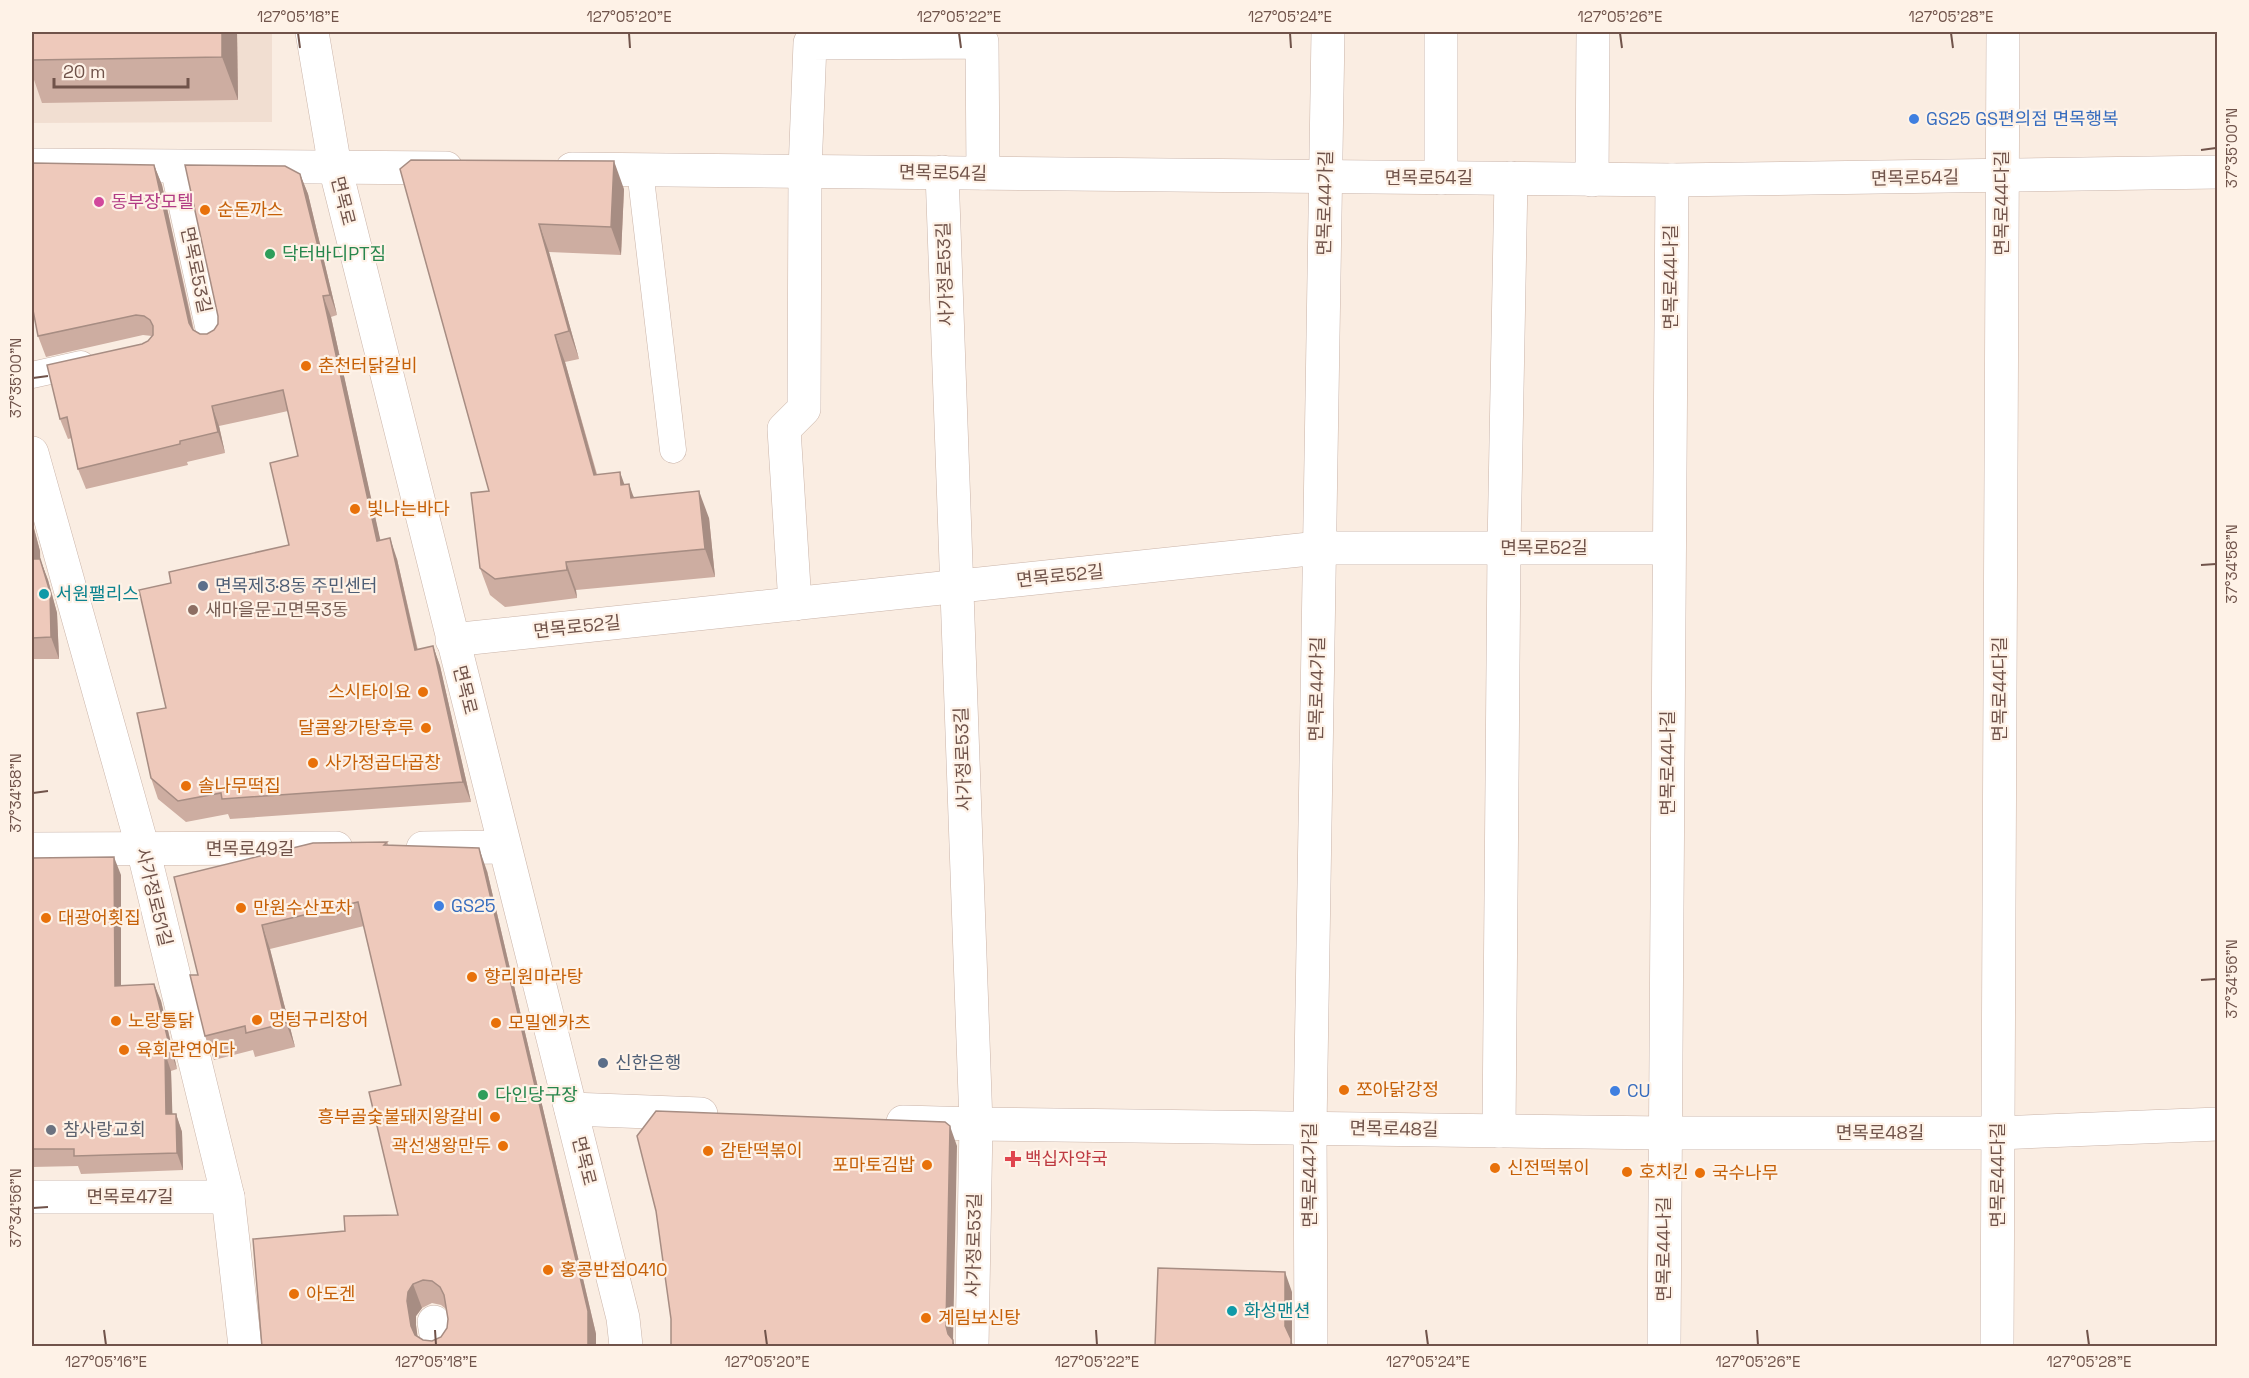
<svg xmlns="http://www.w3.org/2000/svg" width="2249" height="1378" font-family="'Space Grotesk','Noto Sans KR',sans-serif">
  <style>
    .residential { fill: #f1ded1 }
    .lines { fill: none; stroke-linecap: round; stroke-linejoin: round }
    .service-casing { stroke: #cab4a9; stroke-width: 27 }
    .minor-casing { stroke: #cab4a9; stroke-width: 34 }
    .tertiary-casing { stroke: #cab4a9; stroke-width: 34 }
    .service { stroke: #fff; stroke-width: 26 }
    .minor { stroke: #fff; stroke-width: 33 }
    .tertiary { stroke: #fff; stroke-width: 33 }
    .wall { fill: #cdada1; fill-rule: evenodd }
    .shaded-wall { fill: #a78d83 }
    .building { fill: #eec9bb; stroke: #a78d83; stroke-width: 1.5; fill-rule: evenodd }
    .ticks { fill: none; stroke: #70534a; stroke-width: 2 }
    .shop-dot { fill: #3f7fe0; stroke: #fef2e7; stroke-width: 2 }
    .hotel-dot { fill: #d1479c; stroke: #fef2e7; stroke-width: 2 }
    .food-dot { fill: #e8710a; stroke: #fef2e7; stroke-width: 2 }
    .leisure-dot { fill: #2e9e5b; stroke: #fef2e7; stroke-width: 2 }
    .service-dot { fill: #5c6f8a; stroke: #fef2e7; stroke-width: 2 }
    .culture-dot { fill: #0f9aa8; stroke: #fef2e7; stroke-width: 2 }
    .education-dot { fill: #8d6e63; stroke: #fef2e7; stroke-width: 2 }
    .worship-dot { fill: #6b7280; stroke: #fef2e7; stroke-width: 2 }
    .health-dot { fill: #e0444e; stroke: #fef2e7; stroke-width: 2 }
    .labels { text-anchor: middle; stroke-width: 4.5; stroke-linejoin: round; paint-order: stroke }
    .shop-label { font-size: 18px; fill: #366cbe; stroke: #fef2e7; text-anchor: start }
    .street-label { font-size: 18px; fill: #70534a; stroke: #fef2e7 }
    .hotel-label { font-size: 18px; fill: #b23c85; stroke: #fef2e7; text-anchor: start }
    .food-label { font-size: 18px; fill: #c56008; stroke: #fef2e7; text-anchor: start }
    .leisure-label { font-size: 18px; fill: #27864d; stroke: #fef2e7; text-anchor: start }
    .service-label { font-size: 18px; fill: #4e5e75; stroke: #fef2e7; text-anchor: start }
    .culture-label { font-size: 18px; fill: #0d838f; stroke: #fef2e7; text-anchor: start }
    .education-label { font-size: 18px; fill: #785e54; stroke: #fef2e7; text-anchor: start }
    .worship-label { font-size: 18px; fill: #5b616d; stroke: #fef2e7; text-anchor: start }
    .health-label { font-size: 18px; fill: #be3a42; stroke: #fef2e7; text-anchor: start }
    .neatline { fill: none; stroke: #70534a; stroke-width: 2 }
    .ticks-label { font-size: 15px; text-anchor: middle; fill: #70534a }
  </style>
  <rect width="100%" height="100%" fill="#faede2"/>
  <polygon class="residential" points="32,32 272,32 272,122 32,123"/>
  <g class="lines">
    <g class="service-casing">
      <g id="service">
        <polyline points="173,166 211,340"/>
        <polyline points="640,170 673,450"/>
        <polyline points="32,375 81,364"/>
      </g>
    </g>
    <g class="minor-casing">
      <g id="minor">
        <polyline points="32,165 446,168"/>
        <polyline points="572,169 1672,180 2218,172"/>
        <polyline points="942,172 976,1124 972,1346"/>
        <polyline points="1441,178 1441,32"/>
        <polyline points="1592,180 1593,32"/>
        <polyline points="32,453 143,849 228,1197 245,1346"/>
        <polyline points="795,604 784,429 804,409 805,171 810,43 982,42 983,173"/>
        <polyline points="452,640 1319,548 1669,548"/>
        <polyline points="423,848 504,847"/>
        <polyline points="32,849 336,848"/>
        <polyline points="571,1109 701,1114"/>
        <polyline points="903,1122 976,1124 1665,1133 1998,1133 2218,1124"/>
        <polyline points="1499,1131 1504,548 1511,178"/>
        <polyline points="32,1197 228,1197"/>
        <polyline points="434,1322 438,1346"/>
        <polyline points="1311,1346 1310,1128 1328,32"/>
        <polyline points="1664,1346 1672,180"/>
        <polyline points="1997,1346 2003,32"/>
      </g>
    </g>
    <g class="tertiary-casing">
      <polyline id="tertiary" points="312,32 335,167 623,1318 626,1346"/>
    </g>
    <use href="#service" class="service"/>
    <use href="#minor" class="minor"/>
    <use href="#tertiary" class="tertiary"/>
  </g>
  <g class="wall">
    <polygon points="32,32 237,32 238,100 42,103 32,74"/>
    <polygon points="154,165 162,185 194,330 200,334 207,334 214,330 300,174 308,194 337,315 331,317 380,540 397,559 418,650 433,646 440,666 471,802 230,819 228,814 186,822 158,799 151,778 166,708 171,583 289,545 298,456 288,411 219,426 225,453 187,462 188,465 86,489 78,469 72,438 68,439 60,419 142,344 148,341 152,336 143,335 46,357 38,336"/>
    <polygon points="400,169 624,189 621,255 549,252 579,359 565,362 597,474 624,484 634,497 709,518 715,577 576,590 577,598 505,607 490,595 480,568 489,491"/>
    <polygon points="32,521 40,551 40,559 48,580 57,613 59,659 32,659"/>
    <path d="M387,842L389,846L487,871L596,1334V1347H262L345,1231L398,1215L401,1085L364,926L270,949L295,1047L255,1057L253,1050L214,1060L205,1036L198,975L174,877ZM432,1303L441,1305L446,1309L448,1319L447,1328L441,1337L432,1341L423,1340L417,1336L416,1325V1316L422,1308Z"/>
    <polygon points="32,858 121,875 121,986 154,984 161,1001 177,1069 171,1071 172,1114 176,1114 182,1132 183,1170 81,1174 78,1166 32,1167"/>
  </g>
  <g class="shaded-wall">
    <polygon points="222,32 237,32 238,100 222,57"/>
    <polygon points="614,161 624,189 621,255 611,227"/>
    <polygon points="154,165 162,185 196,343 189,323"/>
    <polygon points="300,174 308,194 337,315 330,295"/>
    <polygon points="539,224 549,252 579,359 569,331"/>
    <polygon points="323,296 331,317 385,561 377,541"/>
    <polygon points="555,335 565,362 604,502 594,475"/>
    <polygon points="212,406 219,426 225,453 218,432"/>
    <polygon points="620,472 630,500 621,485"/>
    <polygon points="629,484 639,512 631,498"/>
    <polygon points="699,491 709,518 715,577 705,549"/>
    <polygon points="32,521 40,551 41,580 33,559"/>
    <polygon points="390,538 397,559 422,671 415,650"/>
    <polygon points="40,559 48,580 57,613 59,659 51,637"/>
    <polygon points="566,562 576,590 577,598 567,570"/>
    <polygon points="433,646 440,666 471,802 463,782"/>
    <polygon points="479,848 487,871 596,1334 596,1347 588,1347"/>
    <polygon points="114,857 121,875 121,1004 115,986"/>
    <polygon points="262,925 270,949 295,1047 286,1023"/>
    <polygon points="154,984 161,1001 177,1069 171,1052"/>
    <polygon points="165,1053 171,1071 173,1132 166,1114"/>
    <polygon points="176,1114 182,1132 183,1170 177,1153"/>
    <polygon points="950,1126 957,1146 953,1341 955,1347 952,1347 946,1326"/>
    <polygon points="1285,1272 1292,1292 1292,1343 1294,1347 1291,1347 1285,1326"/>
    <polygon points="413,1284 422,1308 416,1316 416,1325 419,1347 411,1326 407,1301 408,1292"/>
  </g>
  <g class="building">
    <polygon points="32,32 222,32 222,57 32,60"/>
    <polygon points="411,160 614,161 611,227 539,224 569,331 555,335 594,475 620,472 621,485 629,484 631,498 699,491 705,549 566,562 567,570 495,579 480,568 471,493 489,491 400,169"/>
    <polygon points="32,163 154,165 189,323 193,330 200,334 207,334 214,330 218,324 218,316 185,165 285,166 300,174 330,295 323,296 377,541 390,538 415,650 433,646 463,782 222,799 221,793 178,801 151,778 137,713 166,708 139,590 171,583 169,572 289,545 270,463 298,456 283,390 212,406 218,432 180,441 180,444 78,469 67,417 60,419 47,365 142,344 148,341 153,335 153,326 150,320 144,316 136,315 38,336 32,305"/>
    <polygon points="32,527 33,559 40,559 50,592 51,637 32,638"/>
    <path d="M387,842L384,845L479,848L588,1311V1347H262L253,1239L345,1231L344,1216L398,1215L369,1092L401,1085L358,902L262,925L286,1023L246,1033L245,1026L205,1036L190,975H198L174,877L313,843ZM423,1280L432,1281L440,1287L444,1295L448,1319L447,1328L441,1337L432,1341L423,1340L415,1335L411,1326L407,1301L408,1292L413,1284Z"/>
    <polygon points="114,857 115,986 154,984 171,1052 165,1053 166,1114 176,1114 177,1153 74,1156 74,1149 32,1149 32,858"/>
    <polygon points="656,1111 945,1122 950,1126 946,1326 948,1334 953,1340 953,1347 671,1347 671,1319 656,1211 637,1136"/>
    <polygon points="1158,1268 1285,1272 1285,1326 1291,1339 1291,1347 1155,1347"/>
  </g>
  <path class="ticks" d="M298,33L300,48M629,33L630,48M959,33L961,48M1290,33L1291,48M1620,33L1622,48M1951,33L1953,48M2201,150L2216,148M33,378L48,376M2201,565L2216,564M33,793L48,791M2201,980L2216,979M33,1208L48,1207M104,1330L106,1345M435,1330L436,1345M765,1330L767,1345M1096,1330L1097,1345M1426,1330L1428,1345M1757,1330L1758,1345M2087,1330L2089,1345"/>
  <g class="shop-dot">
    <circle cx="1914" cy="119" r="6"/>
    <circle cx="439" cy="906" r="6"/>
    <circle cx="1615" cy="1091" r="6"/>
  </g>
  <circle class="hotel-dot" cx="99" cy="202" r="6"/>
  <g class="food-dot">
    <circle cx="205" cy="210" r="6"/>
    <circle cx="306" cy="366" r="6"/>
    <circle cx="355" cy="509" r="6"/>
    <circle cx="423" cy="692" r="6"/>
    <circle cx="426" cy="728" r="6"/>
    <circle cx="313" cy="763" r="6"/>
    <circle cx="186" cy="786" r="6"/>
    <circle cx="241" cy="908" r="6"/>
    <circle cx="46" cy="918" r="6"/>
    <circle cx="472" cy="977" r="6"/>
    <circle cx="257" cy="1020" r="6"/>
    <circle cx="116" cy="1021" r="6"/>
    <circle cx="496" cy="1023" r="6"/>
    <circle cx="124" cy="1050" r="6"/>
    <circle cx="1344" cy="1090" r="6"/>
    <circle cx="495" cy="1117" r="6"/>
    <circle cx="503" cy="1146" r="6"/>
    <circle cx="708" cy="1151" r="6"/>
    <circle cx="927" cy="1165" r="6"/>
    <circle cx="1495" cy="1168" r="6"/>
    <circle cx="1627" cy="1172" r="6"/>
    <circle cx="1700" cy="1173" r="6"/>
    <circle cx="548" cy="1270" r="6"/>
    <circle cx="294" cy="1294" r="6"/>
    <circle cx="926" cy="1318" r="6"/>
  </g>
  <g class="leisure-dot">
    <circle cx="270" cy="254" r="6"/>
    <circle cx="483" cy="1095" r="6"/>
  </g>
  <g class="service-dot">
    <circle cx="203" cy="586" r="6"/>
    <circle cx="603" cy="1063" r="6"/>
  </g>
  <g class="culture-dot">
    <circle cx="44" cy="594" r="6"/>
    <circle cx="1232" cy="1311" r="6"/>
  </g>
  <circle class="education-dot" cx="193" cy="610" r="6"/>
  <circle class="worship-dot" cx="51" cy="1130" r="6"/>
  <path class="health-dot" d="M1010 1150h6v6h6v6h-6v6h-6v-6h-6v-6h6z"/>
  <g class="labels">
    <g class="shop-label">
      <text x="1926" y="125">GS25 GS편의점 면목행복</text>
      <text x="451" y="912">GS25</text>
      <text x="1627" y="1097">CU</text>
    </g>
    <g class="street-label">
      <text transform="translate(943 173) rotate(1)" y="6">면목로54길</text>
      <text x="1429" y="184">면목로54길</text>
      <text transform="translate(1915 178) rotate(-1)" y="6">면목로54길</text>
      <text transform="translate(343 201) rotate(76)" y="6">면목로</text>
      <text transform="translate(1325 203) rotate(-89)" y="6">면목로44가길</text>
      <text transform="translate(2002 203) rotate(-90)" y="6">면목로44다길</text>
      <text transform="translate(196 270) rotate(78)" y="6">면목로53길</text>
      <text transform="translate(945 274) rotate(-92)" y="6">사가정로53길</text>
      <text transform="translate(1671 277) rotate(-90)" y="6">면목로44나길</text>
      <text x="1544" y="554">면목로52길</text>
      <text transform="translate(1060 576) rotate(-6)" y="6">면목로52길</text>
      <text transform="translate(577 627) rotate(-6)" y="6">면목로52길</text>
      <text transform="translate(1317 689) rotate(-89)" y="6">면목로44가길</text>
      <text transform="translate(2000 689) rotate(-90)" y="6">면목로44다길</text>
      <text transform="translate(465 690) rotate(76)" y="6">면목로</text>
      <text transform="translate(963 759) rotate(-92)" y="6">사가정로53길</text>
      <text transform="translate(1668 763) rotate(-90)" y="6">면목로44나길</text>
      <text x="250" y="855">면목로49길</text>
      <text transform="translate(154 897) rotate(76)" y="6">사가정로51길</text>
      <text transform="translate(1394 1129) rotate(1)" y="6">면목로48길</text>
      <text x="1880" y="1139">면목로48길</text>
      <text transform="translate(584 1161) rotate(76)" y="6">면목로</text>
      <text transform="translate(1310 1175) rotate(-90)" y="6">면목로44가길</text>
      <text transform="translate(1998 1175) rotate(-90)" y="6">면목로44다길</text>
      <text x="130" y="1203">면목로47길</text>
      <text transform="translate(974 1245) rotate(-89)" y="6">사가정로53길</text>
      <text transform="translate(1664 1249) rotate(-90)" y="6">면목로44나길</text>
    </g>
    <g class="hotel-label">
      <text x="111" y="208">동부장모텔</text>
    </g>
    <g class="food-label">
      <text x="217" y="216">순돈까스</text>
      <text x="318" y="372">춘천터닭갈비</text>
      <text x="367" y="515">빛나는바다</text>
      <text x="411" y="698" text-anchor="end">스시타이요</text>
      <text x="414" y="734" text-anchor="end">달콤왕가탕후루</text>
      <text x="325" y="769">사가정곱다곱창</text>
      <text x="198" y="792">솔나무떡집</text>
      <text x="253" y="914">만원수산포차</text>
      <text x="58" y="924">대광어횟집</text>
      <text x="484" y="983">향리원마라탕</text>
      <text x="269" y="1026">멍텅구리장어</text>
      <text x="128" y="1027">노랑통닭</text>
      <text x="508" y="1029">모밀엔카츠</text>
      <text x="136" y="1056">육회란연어다</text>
      <text x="1356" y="1096">쪼아닭강정</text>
      <text x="483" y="1123" text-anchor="end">흥부골숯불돼지왕갈비</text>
      <text x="491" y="1152" text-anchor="end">곽선생왕만두</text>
      <text x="720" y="1157">감탄떡볶이</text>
      <text x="915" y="1171" text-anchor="end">포마토김밥</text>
      <text x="1507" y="1174">신전떡볶이</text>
      <text x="1639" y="1178">호치킨</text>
      <text x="1712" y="1179">국수나무</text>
      <text x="560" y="1276">홍콩반점0410</text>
      <text x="306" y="1300">아도겐</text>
      <text x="938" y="1324">계림보신탕</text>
    </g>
    <g class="leisure-label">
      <text x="282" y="260">닥터바디PT짐</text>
      <text x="495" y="1101">다인당구장</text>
    </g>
    <g class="service-label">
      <text x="215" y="592">면목제3·8동 주민센터</text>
      <text x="615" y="1069">신한은행</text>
    </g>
    <g class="culture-label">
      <text x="56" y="600">서원팰리스</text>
      <text x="1244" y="1317">화성맨션</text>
    </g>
    <g class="education-label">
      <text x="205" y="616">새마을문고면목3동</text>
    </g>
    <g class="worship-label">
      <text x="63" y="1136">참사랑교회</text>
    </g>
    <g class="health-label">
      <text x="1025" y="1165">백십자약국</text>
    </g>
  </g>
  <rect width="2249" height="1378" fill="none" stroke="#fef2e7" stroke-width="66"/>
  <path d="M54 78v9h134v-9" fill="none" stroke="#70534a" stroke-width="3"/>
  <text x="63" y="78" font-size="18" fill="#70534a" stroke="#fef2e7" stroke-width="4.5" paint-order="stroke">20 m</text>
  <rect x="33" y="33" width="2183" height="1312" class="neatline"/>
  <g class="ticks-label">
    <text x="298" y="22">127°05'18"E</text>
    <text x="629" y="22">127°05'20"E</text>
    <text x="959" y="22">127°05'22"E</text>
    <text x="1290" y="22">127°05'24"E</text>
    <text x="1620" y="22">127°05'26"E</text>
    <text x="1951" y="22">127°05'28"E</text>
    <text transform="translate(2232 148) rotate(-90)" y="5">37°35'00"N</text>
    <text transform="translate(16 378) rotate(-90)" y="5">37°35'00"N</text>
    <text transform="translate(2232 564) rotate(-90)" y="5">37°34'58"N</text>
    <text transform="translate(16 793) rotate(-90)" y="5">37°34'58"N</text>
    <text transform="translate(2232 979) rotate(-90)" y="5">37°34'56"N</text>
    <text transform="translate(16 1208) rotate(-90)" y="5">37°34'56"N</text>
    <text x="106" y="1367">127°05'16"E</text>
    <text x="436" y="1367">127°05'18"E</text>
    <text x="767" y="1367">127°05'20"E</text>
    <text x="1097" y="1367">127°05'22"E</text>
    <text x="1428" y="1367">127°05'24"E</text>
    <text x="1758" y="1367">127°05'26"E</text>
    <text x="2089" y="1367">127°05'28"E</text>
  </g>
</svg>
